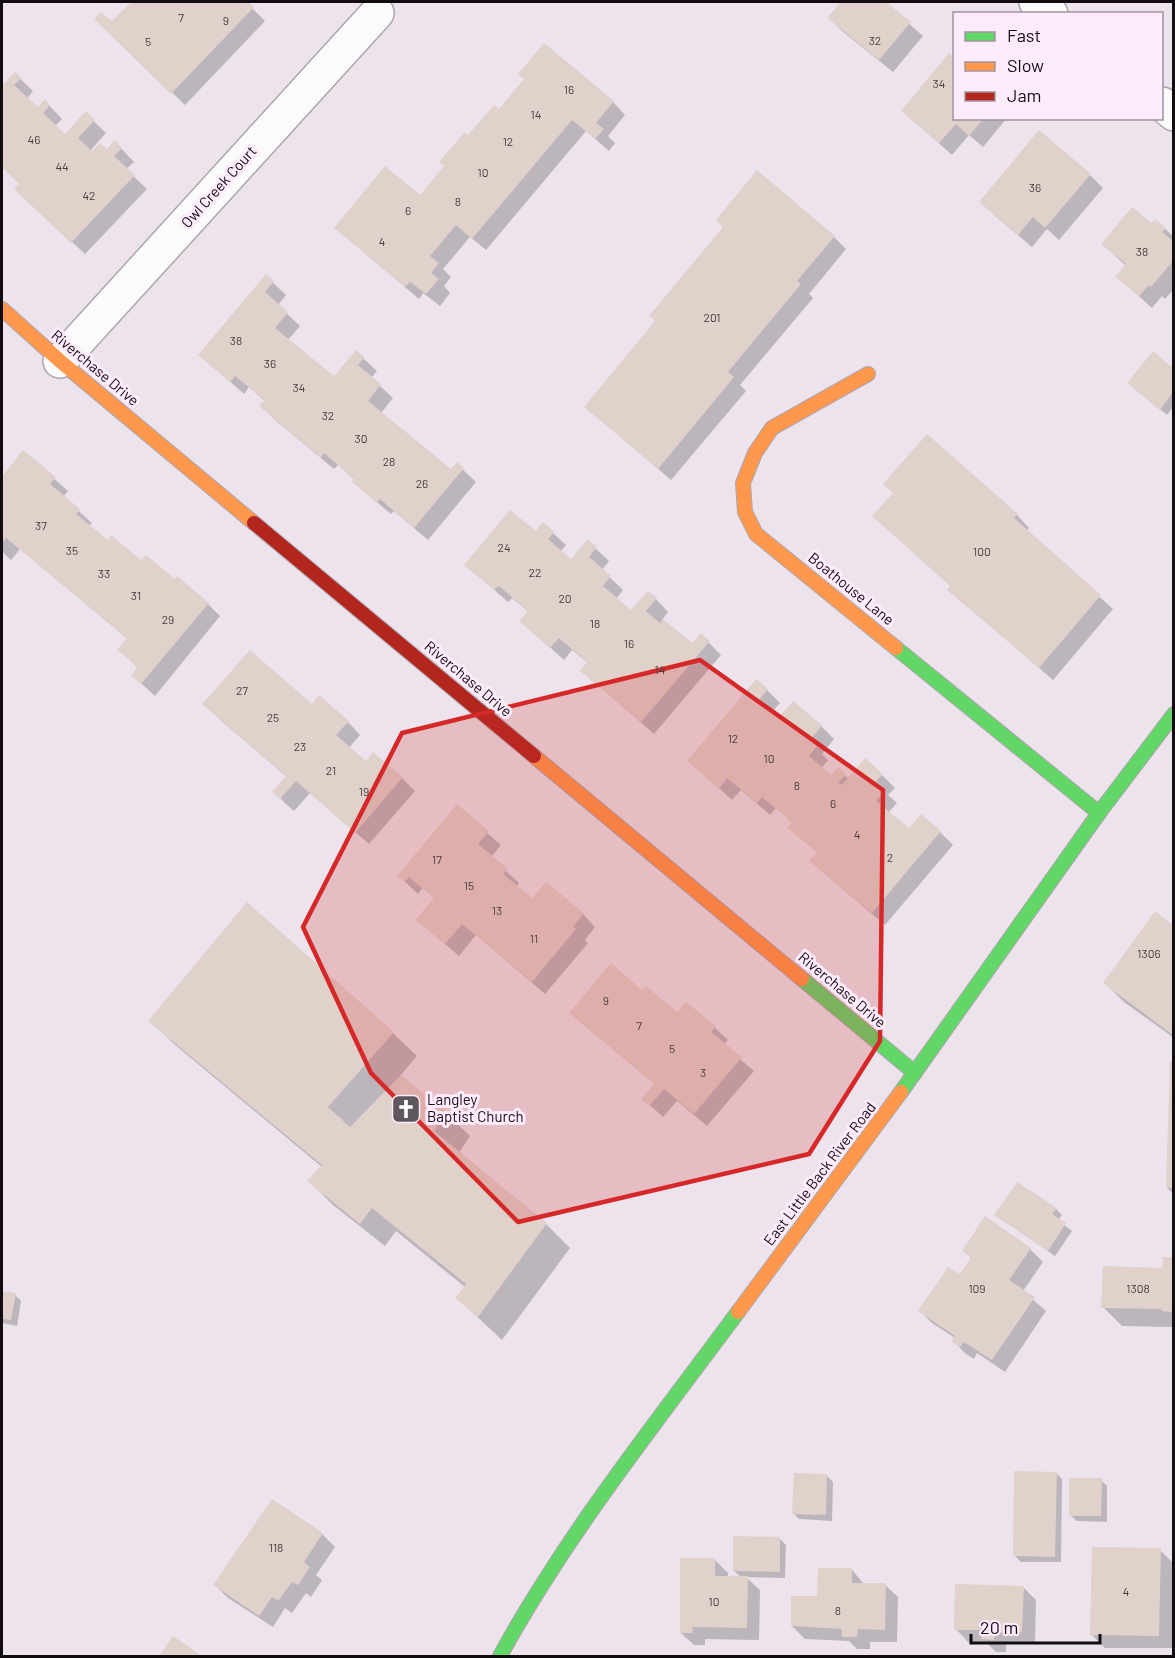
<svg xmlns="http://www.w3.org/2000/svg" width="1175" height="1658" font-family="Barlow,sans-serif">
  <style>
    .shadow { fill: #0003 }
    .building { fill: #e0d1cb }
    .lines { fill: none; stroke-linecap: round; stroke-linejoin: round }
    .street-casing { stroke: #ada6ad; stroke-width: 36 }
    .fast-casing { stroke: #ada6ad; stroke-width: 16 }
    .slow-casing { stroke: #ada6ad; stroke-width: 16 }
    .jam-casing { stroke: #ada6ad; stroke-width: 16 }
    .street { stroke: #fcfbfc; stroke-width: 33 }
    .fast { stroke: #63d668; stroke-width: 14 }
    .slow { stroke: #ff974d; stroke-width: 14 }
    .jam { stroke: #b3261e; stroke-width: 14 }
    .marked { fill: #d62828; fill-opacity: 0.2; stroke: #d62828; stroke-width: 4.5; stroke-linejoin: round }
    .labels { text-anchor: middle; stroke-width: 6; stroke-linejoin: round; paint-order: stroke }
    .number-label { font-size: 12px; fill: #463d40 }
    .street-label { font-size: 15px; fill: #120c11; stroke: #feecfc }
    .poi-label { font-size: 15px; fill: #120c11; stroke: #feecfc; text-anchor: start }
  </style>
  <rect width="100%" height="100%" fill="#ece3ec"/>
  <g class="shadow">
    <polygon points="133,2 246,2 265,21 185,105 96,19 112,23"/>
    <polygon points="843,2 884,2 923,36 893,72 842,31 829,18"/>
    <polygon points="950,56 954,60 954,118 1007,118 983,147 969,135 952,155 903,111"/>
    <polygon points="15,74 33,91 27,99 38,109 45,101 62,119 55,126 66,136 86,114 106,133 89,152 107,151 115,142 134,162 126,169 147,189 85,254 29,202 21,184 2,165 2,87"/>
    <polygon points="613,102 625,115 608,136 615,143 609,151 586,131 486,250 470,237 443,269 451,277 444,286 450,293 440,306 423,293 419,299 336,228 420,197 469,137 499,111"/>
    <polygon points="1090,175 1103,188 1059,240 1047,229 1032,247 994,215"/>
    <polygon points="1151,225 1165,229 1174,237 1174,289 1165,299 1162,296 1152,308 1118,277 1126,266 1103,244"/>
    <polygon points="834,237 846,249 809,294 813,298 740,385 746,391 671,480 586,407"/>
    <polygon points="266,276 286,295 278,305 300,326 288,340 334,379 356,352 377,371 371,378 393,398 381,413 451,471 457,464 476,482 428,540 394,511 391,514 367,494 355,480 338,465 334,469 274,419 261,406 265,401 249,387 244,394 200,355"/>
    <polygon points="1153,353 1174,369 1174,406 1167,415 1135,389"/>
    <polygon points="24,452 68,491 63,497 92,523 89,526 108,542 175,581 208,604 220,616 155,696 133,676 139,669 119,649 128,639 20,549 11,560 2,551 2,479"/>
    <polygon points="894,493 1017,515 1029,528 1026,531 1113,609 1053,680 949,590 952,587"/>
    <polygon points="543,524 566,545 560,552 571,562 588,541 596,549 609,561 602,570 623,590 616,599 632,612 656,599 668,612 662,620 692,645 701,635 721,655 654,734 582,671 588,663 572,650 564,660 521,621 529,612 512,598 508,602 466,565 536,533"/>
    <polygon points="767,690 780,703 771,713 776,717 821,726 834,739 822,754 828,760 821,769 831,778 838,769 849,779 882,775 895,788 888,795 897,803 888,813 909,830 940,832 953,845 885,925 824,873 818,853 790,828 793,823 776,808 770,815 741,790 732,800 689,761"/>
    <polygon points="312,706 348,722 360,735 349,748 366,763 402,778 415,791 369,844 310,793 294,811 287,805 274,792 287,777 217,717"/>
    <polygon points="457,806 501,845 491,857 519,883 516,887 533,900 583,914 595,927 585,940 588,943 545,994 476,935 459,956 417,920 435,899 423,888 418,894 399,876"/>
    <polygon points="1156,914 1174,926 1174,1038 1124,1002 1105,983"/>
    <polygon points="642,992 677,1014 686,1004 715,1028 728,1040 724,1045 754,1071 707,1126 677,1101 663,1117 643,1099 655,1085"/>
    <polygon points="150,1021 393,1033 417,1056 400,1076 446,1113 470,1136 459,1153 546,1224 570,1248 502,1340 457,1298 465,1287 396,1231 385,1246 333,1205 309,1181 322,1167 174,1044"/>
    <polygon points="1171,1063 1174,1063 1174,1194 1167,1188"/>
    <polygon points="1056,1209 1062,1215 1058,1220 1072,1231 1055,1256 996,1215"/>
    <polygon points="1030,1249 1043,1262 1023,1291 1046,1311 1005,1372 977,1353 974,1359 966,1354 953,1341 955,1338 932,1323 919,1310 960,1276 972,1259 963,1250"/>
    <polygon points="1164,1258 1174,1258 1174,1327 1122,1326 1103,1307 1164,1270"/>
    <polygon points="2,1293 15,1295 21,1301 17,1326 2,1323"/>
    <polygon points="1056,1473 1062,1479 1061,1562 1021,1562 1014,1555"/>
    <polygon points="827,1476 833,1482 832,1521 799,1519 793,1513"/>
    <polygon points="1101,1480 1107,1486 1107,1522 1077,1521 1070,1515"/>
    <polygon points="272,1501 322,1534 335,1547 316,1575 322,1580 311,1597 306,1593 292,1613 285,1608 273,1627 228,1598 215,1585"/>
    <polygon points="780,1539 786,1545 785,1578 746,1577 760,1590 759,1640 705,1639 705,1645 694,1645 681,1633 715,1560 728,1573 728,1577 741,1577 734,1571"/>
    <polygon points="1160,1550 1173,1563 1172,1648 1105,1648 1092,1635"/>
    <polygon points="852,1570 864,1584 885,1585 898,1597 897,1642 870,1642 870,1649 857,1649 849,1641 805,1639 792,1626 819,1597"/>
    <polygon points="1023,1587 1036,1600 1035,1644 1006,1644 1006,1652 996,1652 986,1642 968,1642 956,1629"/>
    <polygon points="174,1638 199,1656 161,1656"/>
  </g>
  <g class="building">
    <polygon points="131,2 248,2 254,7 171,94 94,19 101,12 112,21"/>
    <polygon points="841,2 886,2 911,22 879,60 827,18"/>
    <polygon points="544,43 614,101 596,123 604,129 595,139 572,120 472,239 456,225 430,256 439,263 431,273 439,279 426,294 410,282 405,287 334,228 385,166 420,195 444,166 439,162 465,132 468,135 494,105 499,109 524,79 518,74"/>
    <polygon points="949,53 954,58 954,118 984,118 969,136 956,124 939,143 901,111"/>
    <polygon points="15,72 22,78 14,85 38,107 45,99 50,105 43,113 65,134 86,111 95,120 78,138 92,151 100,143 107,149 115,140 122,148 114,156 135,175 71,243 14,189 19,184 2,167 2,86"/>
    <polygon points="1039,130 1091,174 1045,228 1033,217 1018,235 979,202"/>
    <polygon points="757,170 835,236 797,281 801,284 728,372 734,377 658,469 584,407 655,321 649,316 723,227 716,220"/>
    <polygon points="1132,207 1151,223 1155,219 1166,228 1162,232 1173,241 1173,261 1151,287 1149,285 1139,296 1115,277 1126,264 1101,244"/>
    <polygon points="266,274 274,281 265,292 288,312 275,328 334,376 356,350 365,357 358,365 381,384 368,401 451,469 457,462 464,468 414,528 380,499 377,503 352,482 354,479 324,453 321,458 259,406 265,400 235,376 230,382 198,355"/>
    <polygon points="1153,351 1173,368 1173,392 1160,410 1127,383"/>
    <polygon points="927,434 1018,514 1014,518 1101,595 1039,668 947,590 950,586 872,516 893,493 883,484"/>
    <polygon points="23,450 56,477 50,484 80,509 76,514 108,540 111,535 141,560 146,555 175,579 177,576 209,603 141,684 131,676 138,667 117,650 127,638 6,538 2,543 2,477"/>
    <polygon points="510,510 536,531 543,522 548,526 554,532 548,539 571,559 588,539 597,547 589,557 611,576 603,586 631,610 648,591 657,598 646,611 660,623 663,619 692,643 701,633 710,641 641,722 580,671 587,662 559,638 550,648 519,621 528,611 499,586 494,590 464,565"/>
    <polygon points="250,650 312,704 319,695 349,721 336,735 366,761 373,752 403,777 355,833 296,781 280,799 272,792 286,776 202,704"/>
    <polygon points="756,679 768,689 759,700 777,716 779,717 793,701 822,725 810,740 817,746 809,756 831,775 838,767 846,774 838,783 842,785 865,758 883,774 876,781 885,790 876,801 909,828 921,814 941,831 872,913 809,861 817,852 787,828 792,822 762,797 757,803 727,778 719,789 687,761"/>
    <polygon points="457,804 489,831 478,844 508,869 503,874 532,898 546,882 584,913 573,927 576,929 532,982 462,924 445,944 415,920 434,898 409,877 404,882 397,876"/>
    <polygon points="247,902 394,1032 328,1107 350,1127 401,1075 447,1112 434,1131 547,1223 478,1317 455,1298 466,1284 372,1208 360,1224 307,1181 322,1165 148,1021"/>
    <polygon points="1155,911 1173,925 1173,1035 1103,983"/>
    <polygon points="611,963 642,990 646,986 677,1012 686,1002 716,1026 711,1032 742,1057 694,1114 664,1089 649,1106 641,1099 654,1084 569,1013"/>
    <polygon points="1170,1062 1173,1062 1173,1188 1166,1188"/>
    <polygon points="1017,1182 1057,1208 1052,1214 1066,1223 1048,1251 994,1215"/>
    <polygon points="985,1216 1031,1248 1009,1280 1035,1297 992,1360 964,1342 960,1347 951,1341 955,1336 918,1311 948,1267 960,1274 971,1257 962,1251"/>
    <polygon points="1163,1257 1173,1257 1173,1312 1161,1311 1162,1309 1101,1308 1103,1266 1162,1268"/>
    <polygon points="2,1291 16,1293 11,1320 2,1319"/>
    <polygon points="1014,1471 1057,1472 1055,1557 1013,1556"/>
    <polygon points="794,1473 827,1474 826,1515 792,1514"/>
    <polygon points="1069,1478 1102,1478 1101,1516 1069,1516"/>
    <polygon points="272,1499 323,1533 304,1562 310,1567 298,1585 292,1582 278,1601 272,1597 259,1616 213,1585"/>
    <polygon points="733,1536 780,1537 780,1572 733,1571"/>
    <polygon points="1092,1547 1161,1548 1159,1636 1090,1635"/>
    <polygon points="680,1558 715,1558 715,1576 748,1576 747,1628 692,1627 693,1633 680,1633"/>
    <polygon points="818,1568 852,1568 852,1583 886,1583 885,1630 858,1629 857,1637 842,1637 842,1629 791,1626 791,1596 817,1596"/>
    <polygon points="955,1584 1024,1586 1022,1632 994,1632 994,1640 981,1639 982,1630 954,1630"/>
    <polygon points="173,1636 202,1656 159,1656"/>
  </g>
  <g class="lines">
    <g class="street-casing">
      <g id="street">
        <polyline points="1036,2 1051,14"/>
        <polyline points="1162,104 1174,114"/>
        <polyline points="60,361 377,13"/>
      </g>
    </g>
    <g class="fast-casing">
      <g id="fast">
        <polyline points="896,648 1099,813"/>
        <polyline points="802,979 915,1073"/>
        <polyline points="901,1092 1099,813 1174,714"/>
        <path d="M500,1656C567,1534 655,1424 738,1312"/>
      </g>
    </g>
    <g class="slow-casing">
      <g id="slow">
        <polyline points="2,309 60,361 254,523"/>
        <polyline points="868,374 772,428 755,453 743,483 745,512 756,534 896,648"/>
        <polyline points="534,756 802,979"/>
        <polyline points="738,1312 901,1092"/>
      </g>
    </g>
    <g class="jam-casing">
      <polyline id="jam" points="254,523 534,756"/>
    </g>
    <use href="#street" class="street"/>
    <use href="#fast" class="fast"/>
    <use href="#slow" class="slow"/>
    <use href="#jam" class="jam"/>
  </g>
  <path class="marked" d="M700,660L883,790L880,1041L809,1154L518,1222L371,1073L303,927L402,733Z"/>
  <defs>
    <g id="church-square" transform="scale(1.5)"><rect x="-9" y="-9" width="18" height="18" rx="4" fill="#5e575e" stroke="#feecfc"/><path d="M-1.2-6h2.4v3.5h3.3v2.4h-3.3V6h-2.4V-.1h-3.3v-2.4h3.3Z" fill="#fff"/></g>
  </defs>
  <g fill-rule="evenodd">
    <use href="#church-square" x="406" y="1109"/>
  </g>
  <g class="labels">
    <g class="number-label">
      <text x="181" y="22">7</text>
      <text x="226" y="25">9</text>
      <text x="875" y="45">32</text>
      <text x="148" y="46">5</text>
      <text x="939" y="88">34</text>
      <text x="569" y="94">16</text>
      <text x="536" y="119">14</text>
      <text x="34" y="144">46</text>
      <text x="508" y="146">12</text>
      <text x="62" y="171">44</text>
      <text x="483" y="177">10</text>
      <text x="1035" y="192">36</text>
      <text x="89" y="200">42</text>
      <text x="458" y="206">8</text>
      <text x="408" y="215">6</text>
      <text x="382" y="246">4</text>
      <text x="1142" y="256">38</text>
      <text x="712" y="322">201</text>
      <text x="236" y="345">38</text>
      <text x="270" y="368">36</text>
      <text x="299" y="392">34</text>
      <text x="328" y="420">32</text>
      <text x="361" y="443">30</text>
      <text x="389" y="466">28</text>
      <text x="422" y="488">26</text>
      <text x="41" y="530">37</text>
      <text x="504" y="552">24</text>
      <text x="72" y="555">35</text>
      <text x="982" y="556">100</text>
      <text x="535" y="577">22</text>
      <text x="104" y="578">33</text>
      <text x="136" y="600">31</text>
      <text x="565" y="603">20</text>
      <text x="168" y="624">29</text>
      <text x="595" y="628">18</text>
      <text x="629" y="648">16</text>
      <text x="660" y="674">14</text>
      <text x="242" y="695">27</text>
      <text x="273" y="722">25</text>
      <text x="733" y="743">12</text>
      <text x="300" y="751">23</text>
      <text x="769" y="763">10</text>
      <text x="331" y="775">21</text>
      <text x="797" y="790">8</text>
      <text x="364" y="796">19</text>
      <text x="833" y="808">6</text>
      <text x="857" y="839">4</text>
      <text x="890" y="862">2</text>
      <text x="437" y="864">17</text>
      <text x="469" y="890">15</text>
      <text x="497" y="915">13</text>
      <text x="534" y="943">11</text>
      <text x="1149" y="958">1306</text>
      <text x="606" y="1005">9</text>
      <text x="639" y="1030">7</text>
      <text x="672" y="1053">5</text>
      <text x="703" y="1077">3</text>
      <text x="977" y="1293">109</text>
      <text x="1138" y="1293">1308</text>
      <text x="276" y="1552">118</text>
      <text x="1126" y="1596">4</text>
      <text x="714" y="1606">10</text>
      <text x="838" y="1615">8</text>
    </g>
    <g class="street-label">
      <text transform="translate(219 187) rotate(-48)" y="5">Owl Creek Court</text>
      <text transform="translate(95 368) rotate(40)" y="5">Riverchase Drive</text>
      <text transform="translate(851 589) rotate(39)" y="5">Boathouse Lane</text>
      <text transform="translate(468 679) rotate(40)" y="5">Riverchase Drive</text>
      <text transform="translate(842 990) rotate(40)" y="5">Riverchase Drive</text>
      <text transform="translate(820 1174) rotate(-53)" y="5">East Little Back River Road</text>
    </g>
    <g class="poi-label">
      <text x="427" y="1105">Langley<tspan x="427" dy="17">Baptist Church</tspan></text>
    </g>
  </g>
  <rect width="1175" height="1658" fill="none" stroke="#120c11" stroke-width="6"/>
  <rect x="953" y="12" width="210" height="108" fill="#feecfc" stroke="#a0929e" stroke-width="1.5"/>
  <rect x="965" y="32" width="30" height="9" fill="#63d668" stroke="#a0929e" stroke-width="1.5"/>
  <text x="1007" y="42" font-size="18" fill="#120c11">Fast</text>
  <rect x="965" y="62" width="30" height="9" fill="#ff974d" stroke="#a0929e" stroke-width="1.5"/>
  <text x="1007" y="72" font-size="18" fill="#120c11">Slow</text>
  <rect x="965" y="92" width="30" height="9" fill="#b3261e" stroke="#a0929e" stroke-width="1.5"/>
  <text x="1007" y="102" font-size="18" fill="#120c11">Jam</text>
  <path d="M971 1634v9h129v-9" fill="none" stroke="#120c11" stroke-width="3"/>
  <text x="980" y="1634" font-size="18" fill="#120c11" stroke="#feecfc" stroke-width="4.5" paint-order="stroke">20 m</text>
</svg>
